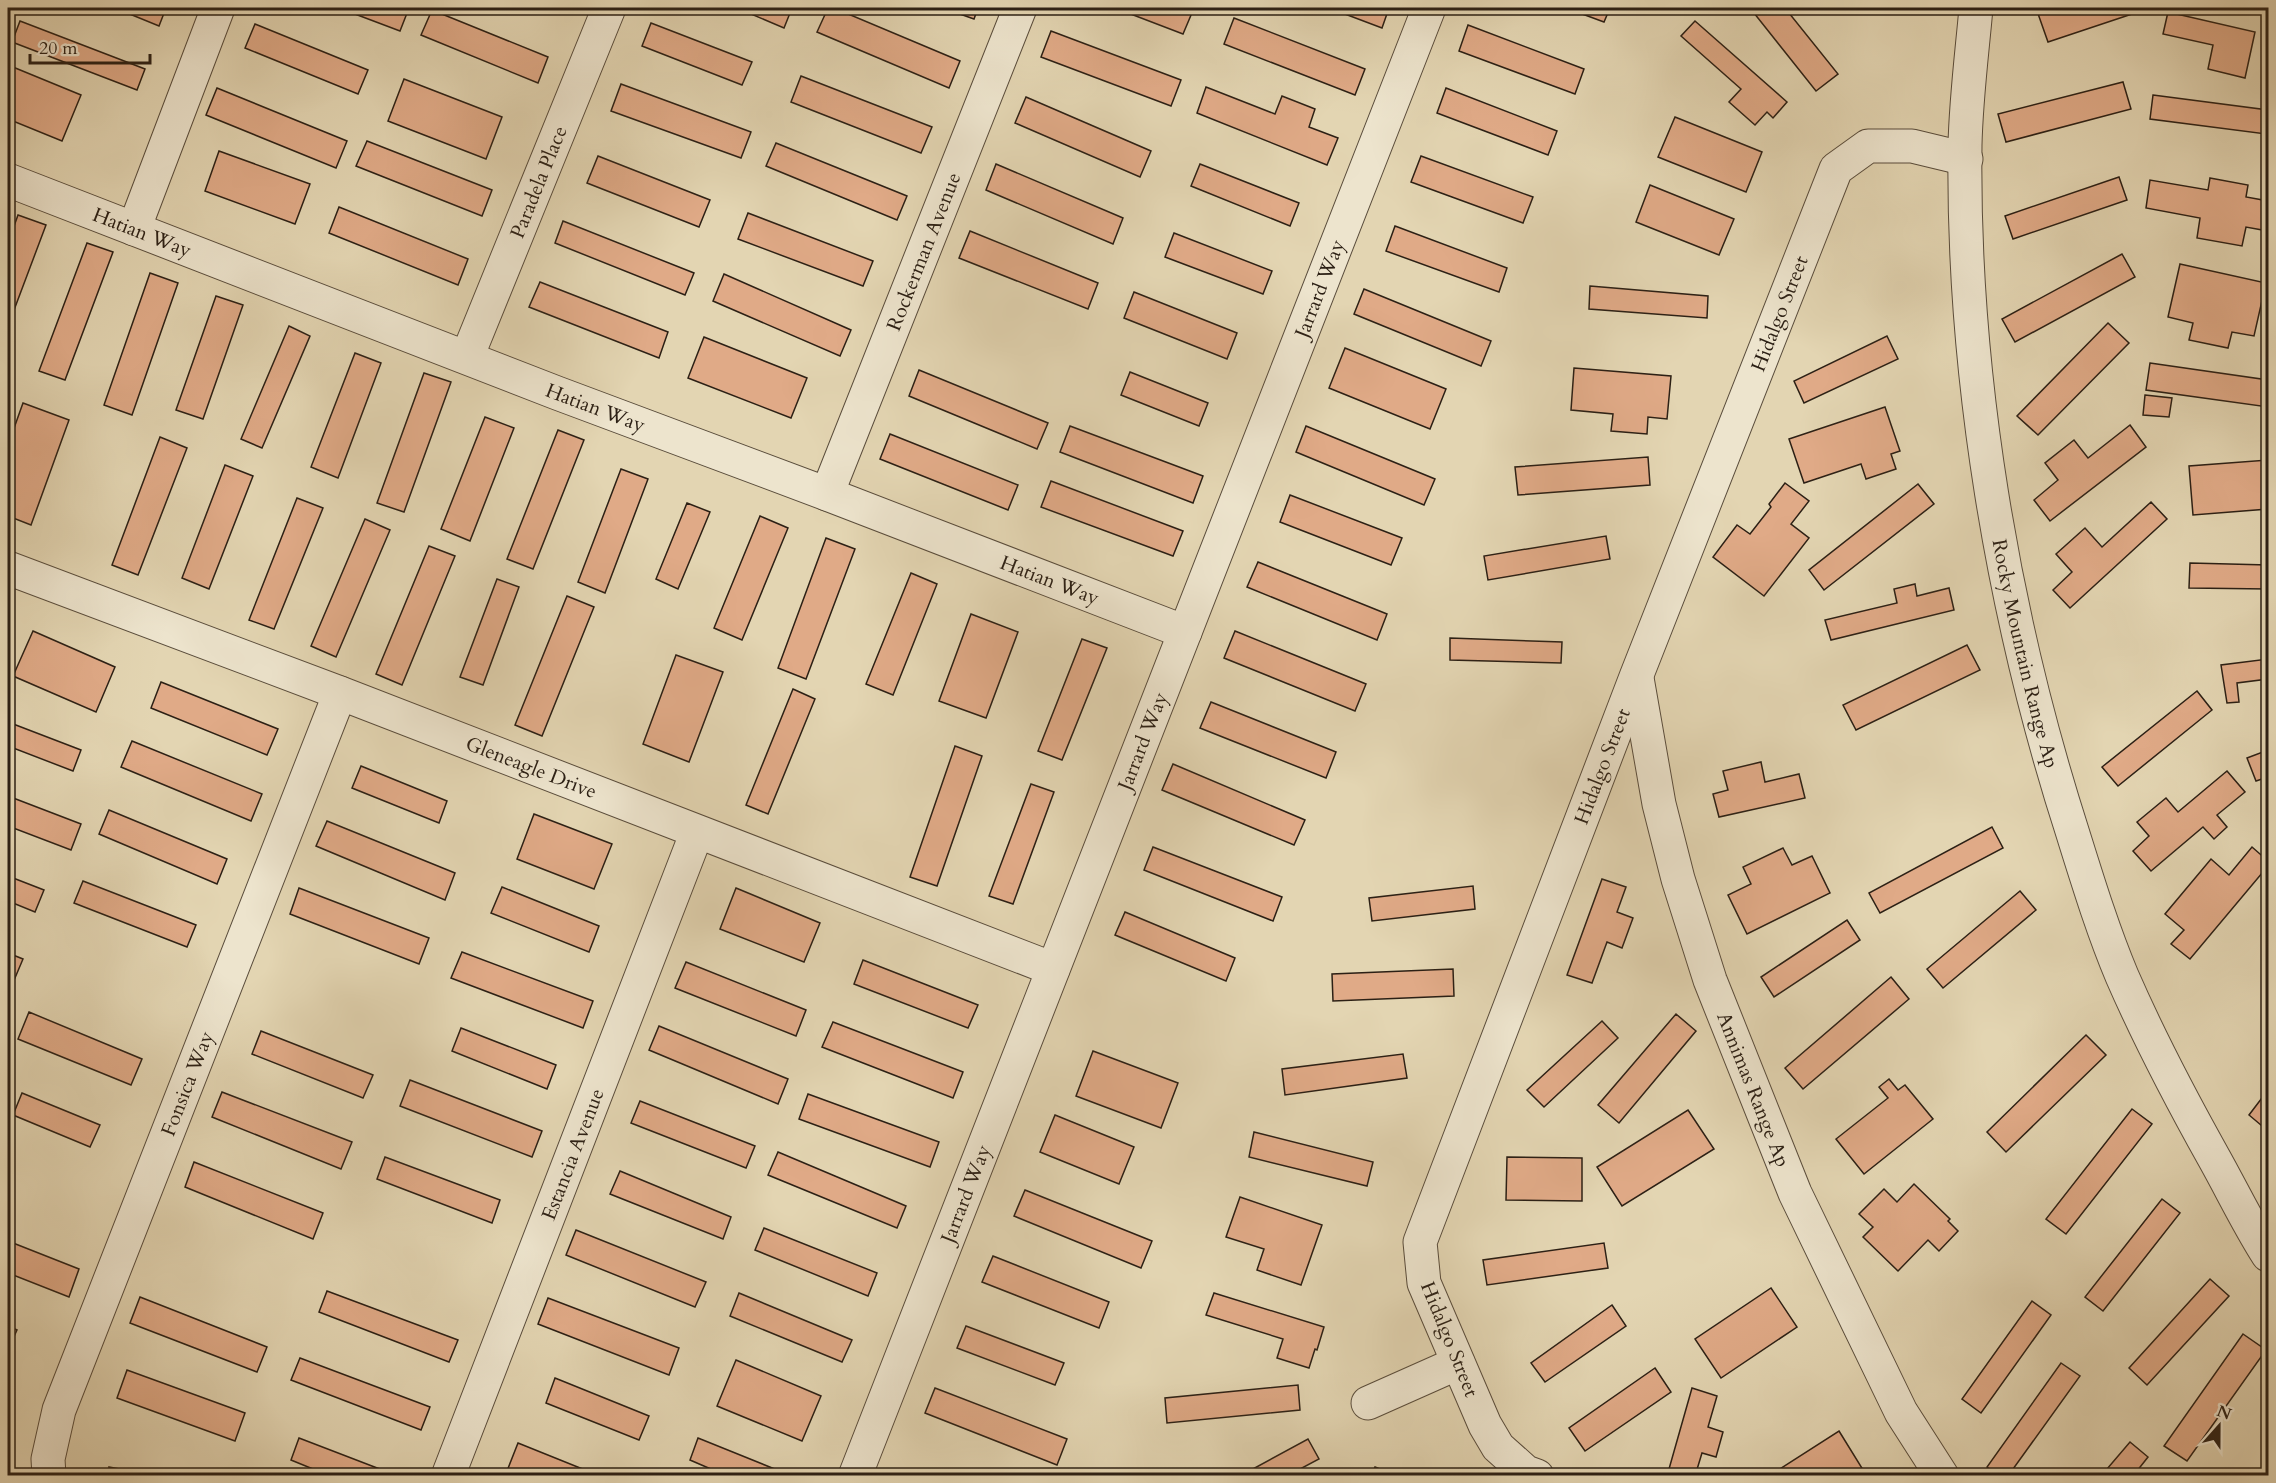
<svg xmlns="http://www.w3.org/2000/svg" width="2276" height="1483" font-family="Cardo,serif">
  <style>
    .building { fill: #e0aa87; stroke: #2c2015; stroke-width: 1.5 }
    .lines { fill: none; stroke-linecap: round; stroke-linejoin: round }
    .street-casing { stroke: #5a4d3c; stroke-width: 35 }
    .street { stroke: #ede4cd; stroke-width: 33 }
    .labels { text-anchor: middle; stroke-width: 5; stroke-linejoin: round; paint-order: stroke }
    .street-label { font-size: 20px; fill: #2c2015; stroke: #ede4cd }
  </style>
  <rect width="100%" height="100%" fill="#e3d5b2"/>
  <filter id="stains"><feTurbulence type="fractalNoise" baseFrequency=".00333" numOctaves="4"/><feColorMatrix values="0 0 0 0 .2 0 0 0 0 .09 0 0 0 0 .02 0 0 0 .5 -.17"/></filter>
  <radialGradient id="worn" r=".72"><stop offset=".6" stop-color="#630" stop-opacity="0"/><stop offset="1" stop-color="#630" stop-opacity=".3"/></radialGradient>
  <g class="building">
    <polygon points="115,8 166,8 159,26"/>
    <polygon points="339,8 409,8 400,31"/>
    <polygon points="737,8 792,8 784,28"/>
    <polygon points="828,8 834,8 960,61 949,88 817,32"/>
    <polygon points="943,8 978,8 974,19"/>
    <polygon points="1115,8 1194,8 1183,34"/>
    <polygon points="1329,8 1389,8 1382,28"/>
    <polygon points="1566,8 1610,8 1604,22"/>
    <polygon points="1750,8 1785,8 1838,74 1816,91"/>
    <polygon points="2036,8 2150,8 2048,42"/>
    <polygon points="432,10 548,57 538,83 421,35"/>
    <polygon points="2168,12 2255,32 2245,78 2208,69 2213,45 2163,34"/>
    <polygon points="1234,18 1365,69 1355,95 1224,44"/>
    <polygon points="20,21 145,69 137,90 12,42"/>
    <polygon points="1695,21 1787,102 1773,118 1767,112 1755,125 1729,102 1741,89 1681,36"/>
    <polygon points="651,23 752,62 742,85 642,46"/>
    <polygon points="255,24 368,70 358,94 245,48"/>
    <polygon points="1468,25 1584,69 1575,94 1459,51"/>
    <polygon points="1051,31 1181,80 1171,106 1041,57"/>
    <polygon points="8,65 81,95 62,141 8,119"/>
    <polygon points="801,76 932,127 921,153 791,102"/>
    <polygon points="404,79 502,117 486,159 388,121"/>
    <polygon points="2123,82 2131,109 2006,142 1998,114"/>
    <polygon points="621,84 751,132 741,158 611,111"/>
    <polygon points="1206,87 1275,114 1282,96 1315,109 1309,127 1338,138 1327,165 1197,113"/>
    <polygon points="217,88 347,141 336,168 206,115"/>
    <polygon points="1446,88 1557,131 1548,155 1437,113"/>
    <polygon points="2153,95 2268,110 2266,134 2150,119"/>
    <polygon points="1026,97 1151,151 1140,177 1015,123"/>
    <polygon points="1675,117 1762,152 1746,192 1658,157"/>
    <polygon points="367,141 492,190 482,216 356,166"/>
    <polygon points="776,143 907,196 897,220 766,166"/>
    <polygon points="219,151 310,184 295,224 205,191"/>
    <polygon points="598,156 710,200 699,227 587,183"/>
    <polygon points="1421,156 1533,197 1523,223 1411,182"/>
    <polygon points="996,164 1123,218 1113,244 986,190"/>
    <polygon points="1200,164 1299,203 1290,226 1191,186"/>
    <polygon points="2119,177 2127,200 2013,239 2005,216"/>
    <polygon points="2210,178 2248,185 2246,197 2268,201 2268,231 2246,227 2242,246 2197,238 2200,218 2146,208 2150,180 2208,190"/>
    <polygon points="1650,185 1734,219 1719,255 1636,222"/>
    <polygon points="339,207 468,259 458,285 329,233"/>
    <polygon points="748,213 873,261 863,286 738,239"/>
    <polygon points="18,215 46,225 8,326 8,243"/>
    <polygon points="563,221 694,273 685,295 555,243"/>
    <polygon points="1395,226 1507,268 1499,292 1386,251"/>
    <polygon points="970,231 1098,283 1088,309 959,258"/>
    <polygon points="1174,233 1272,271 1263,294 1165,257"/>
    <polygon points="87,243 113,252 65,380 39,371"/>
    <polygon points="2122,254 2135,277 2015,342 2002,319"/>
    <polygon points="2180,264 2266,283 2254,336 2232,332 2228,348 2189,340 2193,323 2168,317"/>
    <polygon points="150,273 178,283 132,415 104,405"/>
    <polygon points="724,274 851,330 840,356 713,301"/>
    <polygon points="540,282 668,332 659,358 529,307"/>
    <polygon points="1590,286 1708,296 1707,318 1589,309"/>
    <polygon points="1364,289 1491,341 1481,366 1354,314"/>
    <polygon points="1134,292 1237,333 1227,359 1124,318"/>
    <polygon points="216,296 243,305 203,419 176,410"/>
    <polygon points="2108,323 2129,343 2038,435 2017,416"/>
    <polygon points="2268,323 2268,355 2264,324"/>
    <polygon points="289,326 310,336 262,448 241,439"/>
    <polygon points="1887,336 1898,359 1804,403 1794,381"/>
    <polygon points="704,337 807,378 791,418 688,378"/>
    <polygon points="1345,348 1446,389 1430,429 1329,388"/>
    <polygon points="355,353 381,363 338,478 311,467"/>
    <polygon points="2150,363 2268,380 2268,407 2146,390"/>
    <polygon points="1574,368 1671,376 1667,419 1648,417 1647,434 1611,431 1613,414 1571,410"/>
    <polygon points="919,370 1048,423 1037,449 909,396"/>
    <polygon points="1130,372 1208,403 1199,426 1121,395"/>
    <polygon points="424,373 451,382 404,512 377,503"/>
    <polygon points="2145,395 2172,398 2169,417 2143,415"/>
    <polygon points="23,403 69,420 31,525 8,516 8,445"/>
    <polygon points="1885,407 1900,451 1891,454 1896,469 1866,479 1861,464 1804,483 1789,439"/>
    <polygon points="485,417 514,428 470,541 441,529"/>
    <polygon points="2130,425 2146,447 2050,521 2034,500 2058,480 2045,463 2074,440 2088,458"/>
    <polygon points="1070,426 1203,476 1193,503 1060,452"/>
    <polygon points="1306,426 1435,479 1424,505 1296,452"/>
    <polygon points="558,430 584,440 533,569 507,559"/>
    <polygon points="890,434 1018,485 1008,510 880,459"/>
    <polygon points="160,437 187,448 138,575 112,565"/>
    <polygon points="1648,457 1650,485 1518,495 1515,467"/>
    <polygon points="2268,460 2268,509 2193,515 2189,466"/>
    <polygon points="225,465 253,476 209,589 182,578"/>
    <polygon points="621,469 648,479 605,593 578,582"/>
    <polygon points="1051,481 1183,531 1173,556 1041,507"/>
    <polygon points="1785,483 1809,501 1791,524 1809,538 1764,596 1713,557 1737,525 1750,534 1771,507 1769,504"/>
    <polygon points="1918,484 1934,504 1824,590 1809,570"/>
    <polygon points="1290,495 1402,538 1391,565 1280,522"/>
    <polygon points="297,498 323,508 274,629 249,620"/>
    <polygon points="2151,502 2167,519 2070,608 2053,590 2072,572 2056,554 2085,528 2102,547"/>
    <polygon points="687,503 710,512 678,589 656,579"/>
    <polygon points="760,516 788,528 742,640 714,628"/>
    <polygon points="365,519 390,530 336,657 311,646"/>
    <polygon points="1606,536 1610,559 1488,580 1484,556"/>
    <polygon points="826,538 855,549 806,679 778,668"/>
    <polygon points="429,546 455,556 402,685 376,674"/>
    <polygon points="1258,562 1387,614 1377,640 1247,587"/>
    <polygon points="2190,563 2268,565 2268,589 2189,588"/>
    <polygon points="911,573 937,584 893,695 866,684"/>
    <polygon points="497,579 519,587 483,685 460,677"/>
    <polygon points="1915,584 1917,596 1949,588 1954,610 1831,640 1825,620 1897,603 1894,589"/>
    <polygon points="567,596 594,607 542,736 515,725"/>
    <polygon points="971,614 1018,632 986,718 939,701"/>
    <polygon points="33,631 115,667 96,712 13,676"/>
    <polygon points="1235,631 1366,684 1355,711 1224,658"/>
    <polygon points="1450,638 1562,642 1561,663 1450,660"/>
    <polygon points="1082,639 1107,648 1062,760 1038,751"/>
    <polygon points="1967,645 1980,670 1856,730 1843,705"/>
    <polygon points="676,655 723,672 689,762 643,744"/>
    <polygon points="2268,659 2268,679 2237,683 2239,702 2227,703 2221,665"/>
    <polygon points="161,682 278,729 267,755 151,708"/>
    <polygon points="793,689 815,699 768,814 746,805"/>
    <polygon points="2197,691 2212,710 2118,786 2102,767"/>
    <polygon points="1211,702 1336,752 1326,778 1200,728"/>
    <polygon points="8,722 81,750 73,771 8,746"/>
    <polygon points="132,741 262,794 251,821 121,767"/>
    <polygon points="955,746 982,756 937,886 910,877"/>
    <polygon points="2268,750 2268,777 2256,781 2247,758"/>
    <polygon points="1761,762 1765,782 1799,774 1805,798 1719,817 1713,794 1728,790 1723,771"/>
    <polygon points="1173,764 1305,820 1294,845 1162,790"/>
    <polygon points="361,766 447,801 439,823 352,788"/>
    <polygon points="2227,771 2245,792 2217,815 2227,827 2214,839 2203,827 2151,871 2133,851 2149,836 2137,822 2166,798 2178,812"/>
    <polygon points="1031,784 1054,792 1013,904 989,896"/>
    <polygon points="8,796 81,824 71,850 8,826"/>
    <polygon points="109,810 227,859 217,884 99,834"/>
    <polygon points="534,814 612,844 594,889 517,859"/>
    <polygon points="327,821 455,873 445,900 316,846"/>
    <polygon points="1992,827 2003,848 1880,913 1869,893"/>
    <polygon points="1153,847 1282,897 1273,921 1144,870"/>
    <polygon points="2252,847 2268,861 2268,866 2190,959 2171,944 2184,930 2165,914 2211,859 2229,875"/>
    <polygon points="1783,848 1792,865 1812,856 1830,893 1747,934 1728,895 1751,884 1743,867"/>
    <polygon points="8,876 44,890 35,912 8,901"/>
    <polygon points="1602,879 1626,887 1617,912 1633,918 1622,948 1607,942 1592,983 1567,975"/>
    <polygon points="83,881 196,925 187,947 74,903"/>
    <polygon points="1473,886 1475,909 1372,921 1369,898"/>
    <polygon points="502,887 599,926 589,952 491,913"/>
    <polygon points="299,888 429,938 419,964 290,914"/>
    <polygon points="736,888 820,923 804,962 720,929"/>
    <polygon points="2020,891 2036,910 1943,988 1927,969"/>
    <polygon points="1125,912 1235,958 1226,981 1115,935"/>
    <polygon points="1847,920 1860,940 1774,997 1761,977"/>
    <polygon points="462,952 593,1001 583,1028 451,978"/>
    <polygon points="8,953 23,959 12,985 8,983"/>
    <polygon points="863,960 978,1005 968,1028 854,984"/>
    <polygon points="686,962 806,1010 796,1036 675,988"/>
    <polygon points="1453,969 1454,996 1333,1001 1332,974"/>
    <polygon points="1891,977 1909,999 1803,1089 1785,1068"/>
    <polygon points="29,1012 142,1059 131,1085 18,1039"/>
    <polygon points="1676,1014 1696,1031 1619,1123 1598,1105"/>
    <polygon points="1602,1021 1618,1038 1544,1107 1527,1090"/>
    <polygon points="833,1022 963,1072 953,1098 822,1047"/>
    <polygon points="659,1026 788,1079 778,1104 649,1050"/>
    <polygon points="461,1028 556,1065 547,1089 452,1051"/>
    <polygon points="261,1031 373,1075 363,1098 252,1054"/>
    <polygon points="2086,1035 2106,1055 2006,1152 1987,1132"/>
    <polygon points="1093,1051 1178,1083 1161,1128 1076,1096"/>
    <polygon points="1403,1054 1407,1078 1285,1095 1282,1069"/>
    <polygon points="1889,1079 1898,1090 1905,1085 1933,1119 1864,1174 1836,1139 1888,1098 1879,1087"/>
    <polygon points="410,1080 542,1131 532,1157 400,1106"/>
    <polygon points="2268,1090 2268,1131 2249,1115"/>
    <polygon points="222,1092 352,1142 341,1169 212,1117"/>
    <polygon points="22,1093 100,1125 90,1147 13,1115"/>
    <polygon points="808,1094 939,1142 930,1167 799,1119"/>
    <polygon points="640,1101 755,1146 746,1168 631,1123"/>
    <polygon points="2132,1109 2152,1124 2066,1234 2046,1219"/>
    <polygon points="1688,1110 1714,1149 1622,1206 1597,1167"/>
    <polygon points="1055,1115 1134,1147 1119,1184 1040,1152"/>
    <polygon points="1254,1132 1373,1162 1367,1186 1249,1157"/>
    <polygon points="778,1152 906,1206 897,1228 768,1175"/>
    <polygon points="385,1157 500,1200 492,1223 377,1179"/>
    <polygon points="1507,1157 1582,1158 1582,1201 1506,1200"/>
    <polygon points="194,1162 323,1213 313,1239 185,1187"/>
    <polygon points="620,1171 731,1217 723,1239 610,1194"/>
    <polygon points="1914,1184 1950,1219 1948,1221 1958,1231 1939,1251 1928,1240 1898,1271 1863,1237 1873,1227 1859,1214 1884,1189 1897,1202"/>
    <polygon points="1025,1190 1152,1241 1141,1268 1014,1216"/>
    <polygon points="1240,1197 1322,1225 1301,1285 1257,1270 1264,1249 1226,1237"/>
    <polygon points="2162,1199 2180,1213 2103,1311 2085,1297"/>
    <polygon points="764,1228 877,1273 868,1296 755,1250"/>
    <polygon points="576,1230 706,1282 695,1307 566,1255"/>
    <polygon points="8,1241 79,1269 69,1297 8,1273"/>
    <polygon points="1604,1243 1608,1268 1487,1285 1483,1260"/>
    <polygon points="993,1256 1109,1302 1099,1328 982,1282"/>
    <polygon points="2210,1279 2229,1296 2147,1385 2129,1368"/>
    <polygon points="1771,1288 1797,1327 1721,1378 1695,1339"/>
    <polygon points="327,1291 458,1340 449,1362 319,1312"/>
    <polygon points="739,1293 852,1340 842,1362 730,1316"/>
    <polygon points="1214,1293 1324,1327 1317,1350 1315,1349 1309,1368 1277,1358 1283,1339 1206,1315"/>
    <polygon points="140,1297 267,1347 257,1372 130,1323"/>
    <polygon points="548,1298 679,1348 669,1375 538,1324"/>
    <polygon points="2032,1301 2051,1315 1981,1413 1962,1399"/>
    <polygon points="1612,1305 1626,1326 1545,1382 1531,1363"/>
    <polygon points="8,1326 17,1330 8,1350"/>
    <polygon points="966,1326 1064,1363 1055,1385 957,1348"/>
    <polygon points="2243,1334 2266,1350 2187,1461 2164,1446"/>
    <polygon points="300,1358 430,1407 421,1430 291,1380"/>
    <polygon points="736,1360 821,1396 802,1441 717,1406"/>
    <polygon points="2061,1363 2080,1376 2008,1476 1999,1476 1987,1467"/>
    <polygon points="1655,1368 1671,1392 1585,1451 1569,1428"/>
    <polygon points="127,1370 245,1413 235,1441 117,1398"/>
    <polygon points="555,1378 649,1416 639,1440 546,1403"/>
    <polygon points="1298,1385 1300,1410 1167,1423 1165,1398"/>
    <polygon points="935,1388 1067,1439 1057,1465 925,1413"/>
    <polygon points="1692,1388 1717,1396 1708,1427 1723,1432 1716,1457 1702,1453 1695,1476 1667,1476"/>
    <polygon points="1839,1431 1865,1473 1861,1476 1769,1476"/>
    <polygon points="299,1438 398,1476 330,1476 291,1460"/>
    <polygon points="698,1438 792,1476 727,1476 690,1460"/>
    <polygon points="1308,1439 1319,1459 1287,1476 1240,1476"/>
    <polygon points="2130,1442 2148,1457 2133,1476 2101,1476"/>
    <polygon points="518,1443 600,1476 505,1476"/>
    <polygon points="2268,1459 2268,1476 2256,1476"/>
    <polygon points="109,1467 157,1476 108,1476"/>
    <polygon points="1375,1467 1395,1475 1395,1476 1371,1476"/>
  </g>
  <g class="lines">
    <g class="street-casing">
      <g id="street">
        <path id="s1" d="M1976,8C1972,53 1966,99 1965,145C1962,373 2003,617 2073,834C2088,882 2103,931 2122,976C2149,1038 2181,1099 2214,1158C2232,1190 2248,1224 2268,1255"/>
        <path id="s2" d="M8,180L557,393L827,494L1185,632"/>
        <polyline points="134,229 218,8"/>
        <path id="s3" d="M467,357L609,8"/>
        <path id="s4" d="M827,494L1020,8"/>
        <path id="s5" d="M8,568L340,693L1053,969"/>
        <path id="s6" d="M1637,678L1659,804L1678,879L1710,980L1795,1193L1901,1412L1942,1476"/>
        <polyline points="1368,1403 1458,1363"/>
        <path id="s7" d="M49,1476L48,1459L59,1410L340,693"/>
        <path id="s8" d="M448,1476L697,832"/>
        <path id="s9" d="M855,1476L1429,8"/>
        <path id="s10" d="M1537,1476L1526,1472L1498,1447L1485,1425L1424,1283L1420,1242L1636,677L1836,169L1868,146H1912L1966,159"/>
      </g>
    </g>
    <use href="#street" class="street"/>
  </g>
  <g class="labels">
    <g class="street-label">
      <text dy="7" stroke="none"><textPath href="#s3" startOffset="189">Paradela Place</textPath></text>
      <text dy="7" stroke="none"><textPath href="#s2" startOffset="144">Hatian Way</textPath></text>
      <text dy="7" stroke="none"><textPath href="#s4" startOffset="261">Rockerman Avenue</textPath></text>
      <text dy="7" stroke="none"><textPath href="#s9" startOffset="1275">Jarrard Way</textPath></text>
      <text dy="7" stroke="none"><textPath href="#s10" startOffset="1266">Hidalgo Street</textPath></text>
      <text dy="7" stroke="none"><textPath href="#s2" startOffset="630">Hatian Way</textPath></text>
      <text dy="7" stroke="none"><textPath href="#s2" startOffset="1116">Hatian Way</textPath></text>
      <text dy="7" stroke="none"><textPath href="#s1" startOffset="651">Rocky Mountain Range Ap</textPath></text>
      <text dy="7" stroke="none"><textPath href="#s9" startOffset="789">Jarrard Way</textPath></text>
      <text dy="7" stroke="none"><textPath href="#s10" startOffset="780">Hidalgo Street</textPath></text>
      <text dy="7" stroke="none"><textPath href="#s5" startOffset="560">Gleneagle Drive</textPath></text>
      <text dy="7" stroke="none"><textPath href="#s7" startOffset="418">Fonsica Way</textPath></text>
      <text dy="7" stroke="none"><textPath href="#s6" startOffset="429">Annimas Range Ap</textPath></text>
      <text dy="7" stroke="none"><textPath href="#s8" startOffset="345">Estancia Avenue</textPath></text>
      <text dy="7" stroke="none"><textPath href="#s9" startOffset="303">Jarrard Way</textPath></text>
      <text transform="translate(1450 1339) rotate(68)" y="7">Hidalgo Street</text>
    </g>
  </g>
  <rect width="2276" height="1483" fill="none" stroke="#e3d5b2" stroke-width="30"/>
  <rect x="9" y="9" width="2258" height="1465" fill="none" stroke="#2c2015" stroke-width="3"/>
  <rect x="15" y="15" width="2246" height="1453" fill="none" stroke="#2c2015" stroke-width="1.5"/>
  <g transform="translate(2219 1426) rotate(21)" stroke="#ede4cd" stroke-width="4.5" paint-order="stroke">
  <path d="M0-4.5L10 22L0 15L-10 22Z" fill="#2c2015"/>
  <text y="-9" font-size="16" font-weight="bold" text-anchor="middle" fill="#2c2015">N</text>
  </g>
  <path d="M30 54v9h120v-9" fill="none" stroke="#2c2015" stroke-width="3"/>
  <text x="39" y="54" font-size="18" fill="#2c2015" stroke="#ede4cd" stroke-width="4.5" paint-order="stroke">20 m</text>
  <rect width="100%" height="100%" filter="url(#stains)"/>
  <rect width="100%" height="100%" fill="url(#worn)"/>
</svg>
